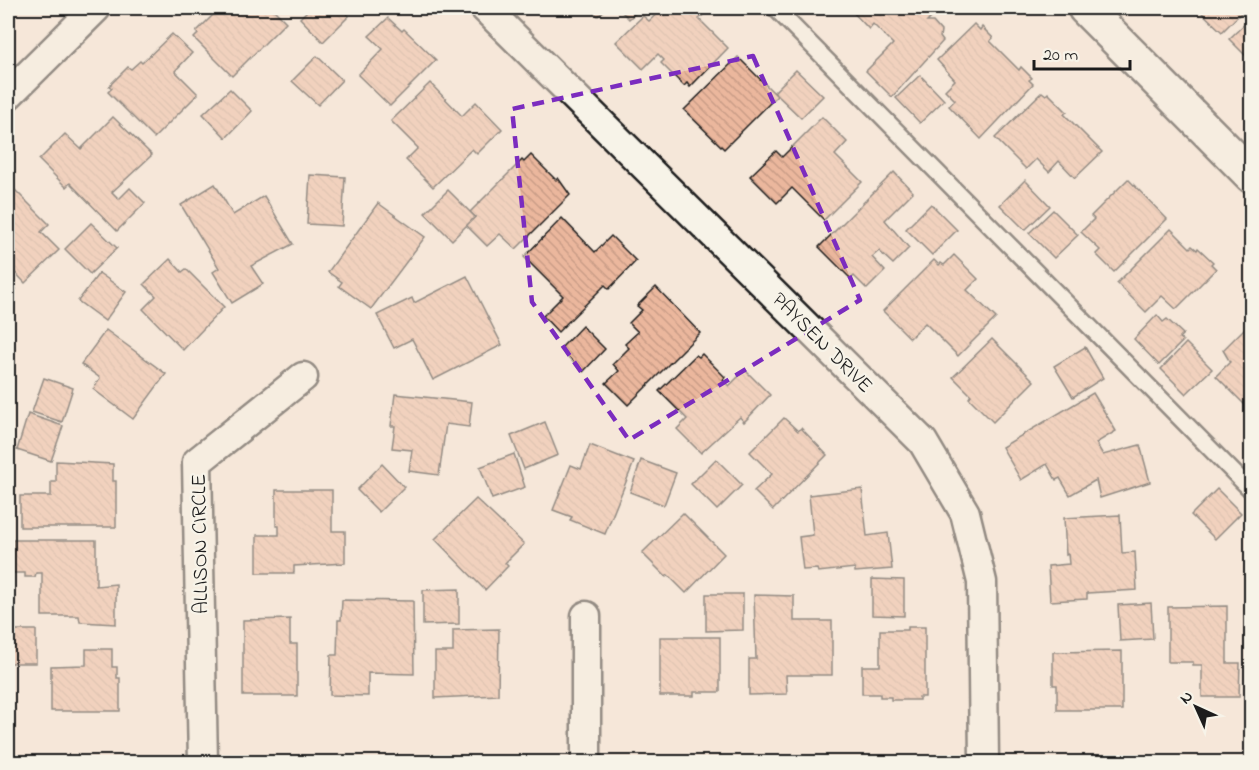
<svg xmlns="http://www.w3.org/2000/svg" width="1259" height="770" font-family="'Indie Flower',sans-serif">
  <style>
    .building { fill: url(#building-back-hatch); stroke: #1c1c1c; stroke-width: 1.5 }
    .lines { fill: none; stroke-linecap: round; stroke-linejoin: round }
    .lane-casing { stroke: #1c1c1c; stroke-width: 20 }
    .street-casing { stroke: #1c1c1c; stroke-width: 33 }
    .secondary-casing { stroke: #1c1c1c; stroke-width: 38 }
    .lane { stroke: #f7f3e8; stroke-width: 15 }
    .street { stroke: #f7f3e8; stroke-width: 28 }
    .secondary { stroke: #f7f3e8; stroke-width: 33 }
    .marked { fill: none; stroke: #7b2cbf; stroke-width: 4.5; stroke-dasharray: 12 8; stroke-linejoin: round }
    .labels { text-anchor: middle; stroke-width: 4.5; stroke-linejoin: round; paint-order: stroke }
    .street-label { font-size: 21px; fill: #1c1c1c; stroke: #f7f3e8 }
  </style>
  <defs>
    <pattern id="building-back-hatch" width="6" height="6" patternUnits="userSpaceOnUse" patternTransform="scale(1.5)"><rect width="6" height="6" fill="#ebb79d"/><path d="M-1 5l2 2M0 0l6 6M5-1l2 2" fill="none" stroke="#c99d87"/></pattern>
  </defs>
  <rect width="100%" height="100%" fill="#f5e7d9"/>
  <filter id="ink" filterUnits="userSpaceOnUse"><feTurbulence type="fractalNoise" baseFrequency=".0167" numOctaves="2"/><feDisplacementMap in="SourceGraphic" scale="12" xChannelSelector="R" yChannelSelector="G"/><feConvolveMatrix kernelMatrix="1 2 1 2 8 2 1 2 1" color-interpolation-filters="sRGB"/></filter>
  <g filter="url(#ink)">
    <g class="building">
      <polygon points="225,8 272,8 286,22 232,76 194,38 198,34 196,32 217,11 219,13"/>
      <polygon points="310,8 341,8 349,16 323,42 300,18"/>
      <polygon points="590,8 607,8 598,16"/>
      <polygon points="618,8 641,8 629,19"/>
      <polygon points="663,8 705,8 708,10 699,19 728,48 690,87 687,83 684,86 661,63 664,60 658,54 643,69 616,42 643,16 649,21"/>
      <polygon points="856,8 941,8 927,22 933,22 941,31 940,37 943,41 892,97 866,71 893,44 873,24 869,29 852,11"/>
      <polygon points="1197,8 1246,8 1222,32"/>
      <polygon points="1252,17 1252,62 1229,39"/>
      <polygon points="388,18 402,31 404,29 436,60 390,106 358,75 383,49 369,36"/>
      <polygon points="974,24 980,30 982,27 993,38 990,41 1019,70 1021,67 1032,78 1029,80 1033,84 981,139 949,106 955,100 945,90 955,80 937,60"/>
      <polygon points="172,34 192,53 175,71 198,94 154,138 108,92 112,88 109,86 128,67 131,69 140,61 142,63"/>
      <polygon points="317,56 342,80 318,105 292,81"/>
      <polygon points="738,57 777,96 724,149 684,110"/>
      <polygon points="796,70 823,96 801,118 774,92"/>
      <polygon points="920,75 944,100 920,123 896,98"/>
      <polygon points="430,83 462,116 476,102 502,129 477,154 472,149 433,187 406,160 418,148 391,121"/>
      <polygon points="230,89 252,111 226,138 203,114"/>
      <polygon points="1042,92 1046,95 1048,93 1067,112 1064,114 1102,152 1075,178 1059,161 1049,172 1036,159 1026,169 995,138"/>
      <polygon points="113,117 152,155 112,192 119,199 130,188 145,203 117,231 70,183 66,187 39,160 65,134 81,149"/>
      <polygon points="822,117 847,142 835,155 862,182 824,220 792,188 777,203 750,176 776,151 782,157"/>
      <polygon points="531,155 556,180 558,178 570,195 516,249 500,234 487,246 466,225 475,217 470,212 522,160 524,162"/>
      <polygon points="894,172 913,192 885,220 909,248 893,264 879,251 872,257 885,271 867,289 854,276 851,279 819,247"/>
      <polygon points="310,175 345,177 342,226 307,224"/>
      <polygon points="1128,179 1167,219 1114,272 1096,254 1100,250 1081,232 1094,219 1091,216"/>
      <polygon points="1025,180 1050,206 1025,230 1000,205"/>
      <polygon points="215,184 233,215 264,196 293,244 251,266 263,284 232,303 213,272 219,268 181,205"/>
      <polygon points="15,190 49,224 41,232 59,250 25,283 8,265 8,197"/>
      <polygon points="448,190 475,217 452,240 425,213"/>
      <polygon points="378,203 425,237 371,309 339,286 342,282 328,272"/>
      <polygon points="931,204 957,230 932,255 906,229"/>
      <polygon points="1053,210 1078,235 1054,258 1029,233"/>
      <polygon points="562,218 595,252 611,236 636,261 609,289 605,285 558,332 543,316 563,296 524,257"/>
      <polygon points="91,223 117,248 90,274 65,249"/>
      <polygon points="1171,229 1190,248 1192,246 1197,250 1198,248 1213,262 1211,264 1216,269 1176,309 1162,296 1146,312 1117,283"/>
      <polygon points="954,255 978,279 967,290 996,318 958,356 925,323 910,338 883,311 934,260 939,265 941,263 944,265"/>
      <polygon points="170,259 182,272 186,269 224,307 183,350 143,309 156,296 144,284"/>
      <polygon points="99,273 126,292 105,321 78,301"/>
      <polygon points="467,276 502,345 433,380 412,339 394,348 377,315 412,298 414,303"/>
      <polygon points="8,280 16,289 8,297"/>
      <polygon points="656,287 700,333 628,405 606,383 619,371 613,364 629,348 625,344 638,332 629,323 642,310 637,306"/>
      <polygon points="1157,315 1163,322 1167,319 1183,334 1179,338 1183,341 1159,365 1134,339"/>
      <polygon points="1252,321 1252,403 1247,407 1216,376 1230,362 1223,350"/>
      <polygon points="582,326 605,349 583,372 560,349"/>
      <polygon points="106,330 166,374 133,419 93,389 100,378 81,364"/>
      <polygon points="992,339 1034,381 993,422 969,398 971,395 953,377"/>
      <polygon points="1186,343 1212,369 1186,394 1161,369"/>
      <polygon points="1085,347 1103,378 1073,397 1054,366"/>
      <polygon points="702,354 725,377 723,380 729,386 745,370 770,395 744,422 740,417 701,453 677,429 687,419 659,391 696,355 699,357"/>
      <polygon points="44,378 73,388 62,422 32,412"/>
      <polygon points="1093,393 1116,431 1096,443 1103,455 1140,445 1150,482 1100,498 1096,480 1070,495 1060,478 1056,480 1047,464 1021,480 1002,447"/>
      <polygon points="395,394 472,402 469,427 446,424 439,475 409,471 412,450 392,448 395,426 391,426"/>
      <polygon points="28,414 63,426 51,461 17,450"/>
      <polygon points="784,418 798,431 801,428 827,455 773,510 754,491 772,474 750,452"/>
      <polygon points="545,422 558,455 524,469 511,436"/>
      <polygon points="590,445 634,462 605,534 570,520 572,517 553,510 571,465 581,469"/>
      <polygon points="514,454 525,487 492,499 480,467"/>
      <polygon points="716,459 742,485 717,510 691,484"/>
      <polygon points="641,460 676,473 664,505 630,492"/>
      <polygon points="56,461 113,464 113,481 116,481 116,527 20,527 20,496 51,496 51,482 56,482"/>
      <polygon points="382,464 404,487 379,512 357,490"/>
      <polygon points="862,489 867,536 888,533 892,569 855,572 855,568 818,572 817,569 803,570 799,537 813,535 809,495"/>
      <polygon points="1217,489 1241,513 1215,539 1191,515"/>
      <polygon points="276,490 332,490 332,531 345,531 345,563 294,566 294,573 257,573 257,535 279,535 279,526 276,526"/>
      <polygon points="476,499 524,544 505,563 508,566 485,590 435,539"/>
      <polygon points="683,513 724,554 686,593 668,575 666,577 642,553"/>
      <polygon points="1120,515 1122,553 1135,552 1137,590 1087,593 1087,599 1050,601 1048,566 1069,564 1068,554 1066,555 1064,518"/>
      <polygon points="13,540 96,540 96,586 116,584 116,624 80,622 79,616 42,616 42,573 36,573 35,577 25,577 25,573 13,573"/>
      <polygon points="872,579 904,580 904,616 872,615"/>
      <polygon points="459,589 459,624 423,625 423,590"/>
      <polygon points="706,594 743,594 743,630 706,631"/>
      <polygon points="754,595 794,596 794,621 832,621 832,675 786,675 787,694 749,695 749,659 756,659"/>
      <polygon points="342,600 413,601 414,674 368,673 368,696 330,695 331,655 337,655 338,620 341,620"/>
      <polygon points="1151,603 1153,639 1120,641 1118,605"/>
      <polygon points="1227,606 1227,663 1240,663 1239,697 1202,697 1202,665 1193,665 1193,662 1168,662 1168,607"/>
      <polygon points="290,619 290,644 297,644 297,696 243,696 243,620"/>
      <polygon points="908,627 925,627 925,697 919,697 919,700 891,700 891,697 880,697 880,694 862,694 862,666 880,666 880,630 908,630"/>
      <polygon points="499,629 498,695 435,698 435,652 453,652 453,630"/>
      <rect x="8" y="630" width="28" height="33"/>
      <polygon points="660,637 720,637 720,692 694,692 694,696 660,696"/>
      <polygon points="86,649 112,649 112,667 117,667 117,678 120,678 120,711 51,711 51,666 86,665"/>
      <polygon points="1122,651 1122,710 1057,710 1057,685 1053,685 1053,652"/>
    </g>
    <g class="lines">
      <g class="lane-casing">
        <polyline id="lane" points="775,8 1252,491"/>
      </g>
      <g class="street-casing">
        <g id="street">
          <polyline points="485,8 923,442 965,513 982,582 984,762"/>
          <polyline points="8,95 96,8"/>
          <polyline points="586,616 586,762"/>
          <polyline points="203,762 197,462 303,377"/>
        </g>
      </g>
      <g class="secondary-casing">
        <polyline id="secondary" points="1085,8 1252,176"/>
      </g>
      <use href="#lane" class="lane"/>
      <use href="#street" class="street"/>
      <use href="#secondary" class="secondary"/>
    </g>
  </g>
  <path d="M0 0H1259V770H0ZM753,56L860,300L629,440L532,302L512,109Z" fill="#f5e7d9" fill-opacity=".55" fill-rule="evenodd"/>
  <path class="marked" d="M753,56L860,300L629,440L532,302L512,109Z"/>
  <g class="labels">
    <g class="street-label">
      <text transform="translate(823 342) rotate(45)" y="7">PAYSEN DRIVE</text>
      <text transform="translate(199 544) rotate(-91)" y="7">ALLISON CIRCLE</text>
    </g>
  </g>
  <rect width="1259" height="770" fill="none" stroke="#f7f3e8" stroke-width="30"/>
  <rect x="15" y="15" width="1229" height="740" fill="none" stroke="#1c1c1c" stroke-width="2" filter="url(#ink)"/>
  <g transform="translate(1196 707) rotate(315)" stroke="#f7f3e8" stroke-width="4.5" paint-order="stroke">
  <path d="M0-4.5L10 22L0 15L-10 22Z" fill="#1c1c1c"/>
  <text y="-9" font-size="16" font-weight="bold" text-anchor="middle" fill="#1c1c1c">N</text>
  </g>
  <path d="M1034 60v9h96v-9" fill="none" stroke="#1c1c1c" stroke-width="3"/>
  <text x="1043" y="60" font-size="18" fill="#1c1c1c" stroke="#f7f3e8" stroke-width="4.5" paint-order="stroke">20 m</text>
</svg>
